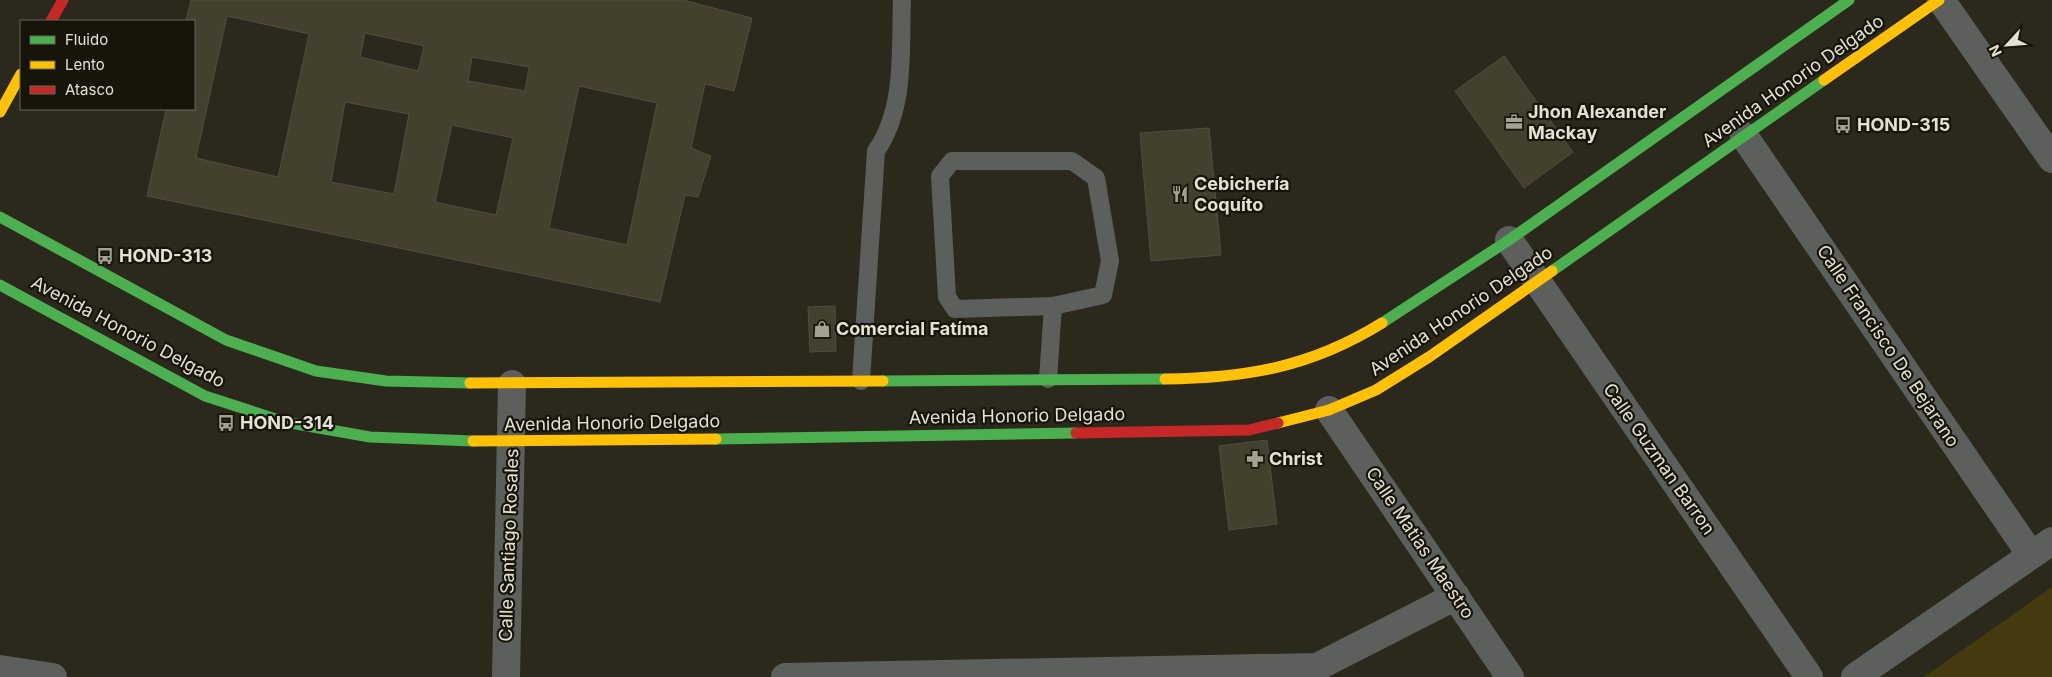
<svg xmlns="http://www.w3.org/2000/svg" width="2052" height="677" font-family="Inter,sans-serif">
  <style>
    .green { fill: #433b0e }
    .building { fill: #43402d; stroke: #504e43; fill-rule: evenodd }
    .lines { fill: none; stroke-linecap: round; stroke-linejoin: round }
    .lane { stroke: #5c5f5c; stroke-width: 18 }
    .street { stroke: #5c5f5c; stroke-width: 28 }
    .fast { stroke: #4caf50; stroke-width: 11 }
    .slow { stroke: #ffc107; stroke-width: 11 }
    .jam { stroke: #c62828; stroke-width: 11 }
    .labels { text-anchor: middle; stroke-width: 4.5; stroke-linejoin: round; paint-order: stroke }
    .street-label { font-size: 18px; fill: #e4e1d2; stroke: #17150a }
    .poi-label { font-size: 18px; font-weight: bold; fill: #e4e1d2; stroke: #17150a; text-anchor: start }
  </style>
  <rect width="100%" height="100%" fill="#2b291b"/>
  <polygon class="green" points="2052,587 2052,677 1924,677"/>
  <g class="building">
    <path d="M191,0H683L752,18L734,91L705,84L691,148L711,156L698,197L685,195L660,302L147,196L166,109H194V21H186ZM227,16L309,34L278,177L196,158ZM365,33L424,46L418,71L360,57ZM472,57L529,67L525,91L468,81ZM579,86L657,103L627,245L549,228ZM345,102L409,114L394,194L331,182ZM452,125L513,138L496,215L435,202Z"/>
    <polygon points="1504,56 1573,152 1524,188 1455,91"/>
    <polygon points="1209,128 1221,255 1151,261 1140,133"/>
    <polygon points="835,306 836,351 810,352 808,307"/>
    <polygon points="1267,440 1277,524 1229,530 1219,446"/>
  </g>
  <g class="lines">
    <g class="lane">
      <polygon points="952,161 1072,161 1096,178 1110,261 1103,295 1053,306 955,309 947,297 940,176"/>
      <polyline points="1048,379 1053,306"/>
      <path d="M861,381L876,151C906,108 900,50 902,0"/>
    </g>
    <g class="street">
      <polyline points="1941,0 2052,159"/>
      <polyline points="1744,136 2031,555"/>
      <polyline points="1509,240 1809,677"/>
      <polyline points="1329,410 1510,677"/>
      <polyline points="0,669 53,677"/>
      <polyline points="506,677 512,384"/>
      <polyline points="785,677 1317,667 1456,596"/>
      <polyline points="1855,677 2052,541"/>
    </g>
    <g class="fast">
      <polyline points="0,217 226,340 316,371 386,381 470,383"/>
      <polyline points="1552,271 1824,80"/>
      <polyline points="0,285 205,396 285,422 370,437 473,441"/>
      <polyline points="1382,323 1509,240 1849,0"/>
      <polyline points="883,381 1165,379"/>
      <polyline points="716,439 1076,433"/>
    </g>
    <g class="slow">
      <polyline points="1824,80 1939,0"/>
      <polyline points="0,112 21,74"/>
      <path d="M1165,379C1247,378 1311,367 1382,323"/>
      <polyline points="470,383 883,381"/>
      <polyline points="1278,423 1329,410 1376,390 1429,357 1552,271"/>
      <polyline points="473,441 716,439"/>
    </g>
    <g class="jam">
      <polyline points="51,21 63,0"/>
      <polyline points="1076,433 1249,430 1278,423"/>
    </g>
  </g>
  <defs>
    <g id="office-bare" transform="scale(1.35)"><path d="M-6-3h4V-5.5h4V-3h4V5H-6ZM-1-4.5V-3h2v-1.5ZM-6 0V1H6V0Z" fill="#a3a192" stroke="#17150a" stroke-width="2.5" paint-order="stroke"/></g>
    <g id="bus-bare" transform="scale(1.35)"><path d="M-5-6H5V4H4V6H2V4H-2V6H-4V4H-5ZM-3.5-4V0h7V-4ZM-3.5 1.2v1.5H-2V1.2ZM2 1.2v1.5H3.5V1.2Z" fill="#a3a192" stroke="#17150a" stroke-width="2.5" paint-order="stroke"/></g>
    <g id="restaurant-bare" transform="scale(1.35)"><path d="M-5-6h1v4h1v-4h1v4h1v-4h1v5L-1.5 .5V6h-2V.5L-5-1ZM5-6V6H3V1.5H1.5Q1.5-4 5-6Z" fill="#a3a192" stroke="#17150a" stroke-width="2.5" paint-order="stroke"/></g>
    <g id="shop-bare" transform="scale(1.35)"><path d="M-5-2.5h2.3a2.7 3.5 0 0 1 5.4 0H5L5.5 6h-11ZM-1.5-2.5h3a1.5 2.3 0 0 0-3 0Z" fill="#a3a192" stroke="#17150a" stroke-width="2.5" paint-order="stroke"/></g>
    <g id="pharmacy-bare" transform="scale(1.35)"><path d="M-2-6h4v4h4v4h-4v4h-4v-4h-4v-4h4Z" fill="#a3a192" stroke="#17150a" stroke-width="2.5" paint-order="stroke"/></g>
  </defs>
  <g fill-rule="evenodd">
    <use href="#office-bare" x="1514" y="122"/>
    <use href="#bus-bare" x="1843" y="125"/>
    <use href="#restaurant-bare" x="1180" y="194"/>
    <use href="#bus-bare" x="105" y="256"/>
    <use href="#shop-bare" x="822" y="329"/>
    <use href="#bus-bare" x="226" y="423"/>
    <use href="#pharmacy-bare" x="1255" y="459"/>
  </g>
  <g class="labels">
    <g class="street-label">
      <text transform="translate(1793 81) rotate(-35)" y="6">Avenida Honorio Delgado</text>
      <text transform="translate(1461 311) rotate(-34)" y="6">Avenida Honorio Delgado</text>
      <text transform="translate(128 332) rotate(28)" y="6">Avenida Honorio Delgado</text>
      <text transform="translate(1888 346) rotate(56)" y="6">Calle Francisco De Bejarano</text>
      <text transform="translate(1017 416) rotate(-1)" y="6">Avenida Honorio Delgado</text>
      <text transform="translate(612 423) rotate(-1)" y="6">Avenida Honorio Delgado</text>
      <text transform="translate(1659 459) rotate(55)" y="6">Calle Guzman Barron</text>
      <text transform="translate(1420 543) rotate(56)" y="6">Calle Matias Maestro</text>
      <text transform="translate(509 545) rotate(-88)" y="6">Calle Santiago Rosales</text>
    </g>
    <g class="poi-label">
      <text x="1528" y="118">Jhon Alexander<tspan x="1528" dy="21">Mackay</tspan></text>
      <text x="1857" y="131">HOND-315</text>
      <text x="1194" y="190">Cebichería<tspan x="1194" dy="21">Coquíto</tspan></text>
      <text x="119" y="262">HOND-313</text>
      <text x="836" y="335">Comercial Fatíma</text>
      <text x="240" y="429">HOND-314</text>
      <text x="1269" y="465">Christ</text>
    </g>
  </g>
  <rect x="20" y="20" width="175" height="90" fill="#17150a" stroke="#69675a"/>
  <rect x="30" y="36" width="25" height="8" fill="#4caf50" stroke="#69675a"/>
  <text x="65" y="45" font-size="15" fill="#e4e1d2">Fluido</text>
  <rect x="30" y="61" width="25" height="8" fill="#ffc107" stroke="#69675a"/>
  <text x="65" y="70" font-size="15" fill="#e4e1d2">Lento</text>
  <rect x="30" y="86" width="25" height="8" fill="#c62828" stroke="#69675a"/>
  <text x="65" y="95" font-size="15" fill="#e4e1d2">Atasco</text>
  <g transform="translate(2007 45) rotate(244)" stroke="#17150a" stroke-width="4" paint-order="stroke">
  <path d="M0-4L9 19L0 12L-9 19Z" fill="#e4e1d2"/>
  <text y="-8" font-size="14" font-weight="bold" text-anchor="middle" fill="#e4e1d2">N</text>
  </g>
</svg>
